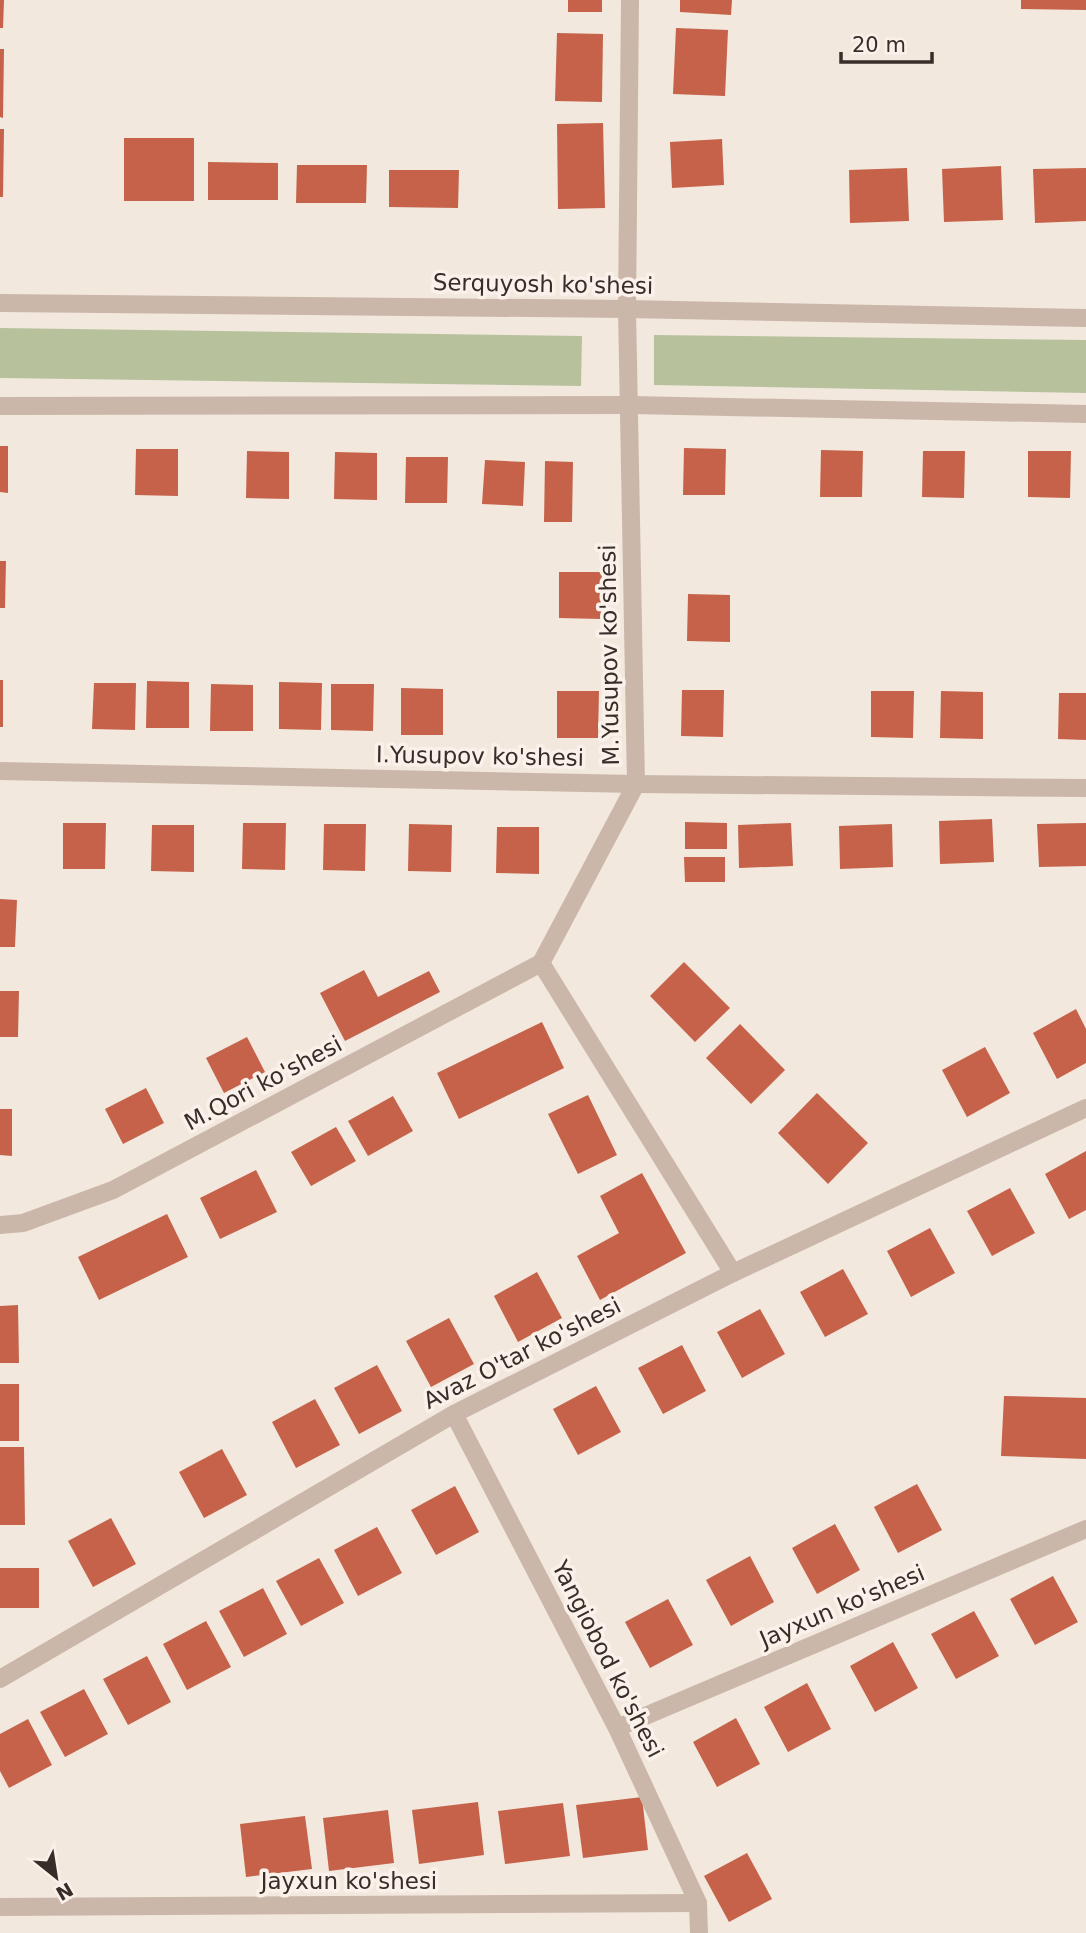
<svg xmlns="http://www.w3.org/2000/svg" width="1086" height="1933" font-family="'DejaVu Sans',sans-serif">
  <style>
    .green { fill: #b7c29d }
    .building { fill: #c56249 }
    .lines { fill: none; stroke-linecap: round; stroke-linejoin: round }
    .minor { stroke: #cbb7a9; stroke-width: 18 }
    .tertiary { stroke: #cbb7a9; stroke-width: 18 }
    .labels { text-anchor: middle; stroke-width: 7; stroke-linejoin: round; paint-order: stroke }
    .street-label { font-size: 23px; fill: #382d29; stroke: #faf2ea }
  </style>
  <rect width="100%" height="100%" fill="#f2e8de"/>
  <g class="green">
    <polygon points="0,328 582,336 581,386 0,378"/>
    <polygon points="654,335 1086,340 1086,393 654,385"/>
  </g>
  <g class="building">
    <polygon points="0,0 4,0 3,28 0,28"/>
    <rect x="568" y="0" width="34" height="12"/>
    <polygon points="680,0 732,0 731,15 680,12"/>
    <polygon points="1021,0 1086,0 1086,10 1021,9"/>
    <polygon points="676,28 728,30 725,96 673,94"/>
    <polygon points="557,33 603,34 602,102 555,101"/>
    <polygon points="0,49 4,49 3,118 0,117"/>
    <polygon points="603,123 605,208 558,209 557,124"/>
    <polygon points="0,129 4,129 3,197 0,197"/>
    <rect x="124" y="138" width="70" height="63"/>
    <polygon points="722,139 724,185 672,188 670,142"/>
    <polygon points="208,162 278,163 278,200 208,200"/>
    <polygon points="297,165 367,165 366,203 296,203"/>
    <polygon points="1001,166 1003,220 944,222 942,169"/>
    <polygon points="907,168 909,221 850,223 849,170"/>
    <polygon points="1086,168 1086,221 1035,223 1033,169"/>
    <polygon points="389,170 459,170 458,208 389,207"/>
    <polygon points="0,446 8,446 8,493 0,492"/>
    <polygon points="684,448 726,449 725,495 683,495"/>
    <polygon points="136,449 178,449 178,496 135,495"/>
    <polygon points="821,450 863,451 862,497 820,497"/>
    <polygon points="247,451 289,452 289,499 246,498"/>
    <polygon points="923,451 965,451 964,498 922,497"/>
    <polygon points="1028,451 1071,451 1070,498 1028,497"/>
    <polygon points="335,452 377,453 377,500 334,499"/>
    <polygon points="406,457 448,457 447,503 405,503"/>
    <polygon points="485,460 525,462 523,506 482,504"/>
    <polygon points="545,461 573,462 572,522 544,522"/>
    <polygon points="0,561 6,561 5,608 0,608"/>
    <polygon points="559,572 602,572 601,619 559,618"/>
    <polygon points="688,594 730,595 730,642 687,641"/>
    <rect x="0" y="680" width="3" height="47"/>
    <polygon points="147,681 189,682 189,728 146,728"/>
    <polygon points="279,682 322,683 321,730 279,729"/>
    <polygon points="94,683 136,683 135,730 92,729"/>
    <polygon points="211,684 253,685 253,731 210,731"/>
    <polygon points="331,684 374,684 373,731 331,730"/>
    <polygon points="401,688 443,689 443,735 401,735"/>
    <polygon points="682,690 724,690 723,737 681,736"/>
    <polygon points="557,691 599,691 598,738 557,738"/>
    <polygon points="871,691 914,691 913,738 871,737"/>
    <polygon points="941,691 983,692 983,739 940,738"/>
    <polygon points="1059,693 1086,693 1086,740 1058,739"/>
    <polygon points="992,819 994,862 940,864 939,821"/>
    <polygon points="685,822 727,823 727,849 685,849"/>
    <polygon points="63,823 106,823 105,869 63,869"/>
    <polygon points="243,823 286,823 285,870 242,869"/>
    <polygon points="791,823 793,866 739,868 738,825"/>
    <polygon points="1086,823 1086,866 1039,867 1037,824"/>
    <polygon points="324,824 366,824 365,871 323,870"/>
    <polygon points="409,824 452,825 451,872 408,871"/>
    <polygon points="892,824 893,867 840,869 839,826"/>
    <polygon points="152,825 194,825 194,872 151,871"/>
    <polygon points="497,827 539,827 539,874 496,873"/>
    <polygon points="684,857 725,857 725,882 685,882"/>
    <polygon points="0,899 17,900 15,947 0,947"/>
    <polygon points="684,962 730,1008 695,1042 650,996"/>
    <polygon points="364,970 378,997 429,971 440,992 345,1041 320,993"/>
    <polygon points="0,991 19,991 18,1037 0,1037"/>
    <polygon points="1076,1009 1086,1029 1086,1063 1057,1079 1033,1033"/>
    <polygon points="542,1022 564,1068 459,1119 437,1073"/>
    <polygon points="740,1024 785,1070 751,1104 706,1058"/>
    <polygon points="247,1037 265,1072 224,1093 206,1058"/>
    <polygon points="985,1047 1010,1093 967,1117 942,1070"/>
    <polygon points="146,1088 164,1123 123,1144 105,1109"/>
    <polygon points="817,1093 868,1143 828,1184 778,1133"/>
    <polygon points="588,1095 617,1155 578,1174 548,1114"/>
    <polygon points="393,1096 413,1131 368,1156 348,1121"/>
    <polygon points="0,1109 12,1109 12,1156 0,1155"/>
    <polygon points="336,1127 356,1161 311,1186 291,1152"/>
    <polygon points="1086,1151 1086,1210 1069,1219 1045,1174"/>
    <polygon points="256,1170 277,1212 220,1239 200,1198"/>
    <polygon points="642,1173 686,1253 600,1300 577,1256 619,1233 600,1196"/>
    <polygon points="1010,1188 1035,1233 992,1256 967,1211"/>
    <polygon points="167,1214 188,1257 99,1300 78,1257"/>
    <polygon points="930,1228 955,1273 911,1297 887,1251"/>
    <polygon points="843,1269 868,1314 825,1337 800,1292"/>
    <polygon points="537,1272 562,1318 518,1342 494,1296"/>
    <polygon points="18,1305 19,1363 0,1363 0,1306"/>
    <polygon points="760,1309 785,1354 742,1378 717,1332"/>
    <polygon points="449,1318 474,1364 431,1387 406,1341"/>
    <polygon points="682,1345 706,1391 663,1414 638,1368"/>
    <polygon points="377,1365 402,1411 359,1434 334,1388"/>
    <rect x="0" y="1384" width="19" height="57"/>
    <polygon points="596,1386 621,1432 578,1455 553,1409"/>
    <polygon points="1004,1396 1086,1398 1086,1459 1001,1456"/>
    <polygon points="315,1399 340,1445 296,1468 272,1422"/>
    <polygon points="0,1447 24,1447 25,1525 0,1525"/>
    <polygon points="222,1449 247,1495 204,1518 179,1472"/>
    <polygon points="917,1484 942,1530 898,1553 874,1507"/>
    <polygon points="455,1486 479,1532 436,1555 411,1510"/>
    <polygon points="111,1518 136,1564 93,1587 68,1541"/>
    <polygon points="835,1524 860,1570 817,1594 792,1548"/>
    <polygon points="377,1527 402,1573 358,1596 334,1550"/>
    <polygon points="750,1556 774,1602 731,1626 706,1580"/>
    <polygon points="319,1558 344,1603 301,1626 276,1581"/>
    <rect x="0" y="1568" width="39" height="40"/>
    <polygon points="1053,1576 1078,1622 1035,1645 1010,1599"/>
    <polygon points="263,1588 287,1634 244,1657 219,1611"/>
    <polygon points="668,1599 693,1645 650,1668 625,1622"/>
    <polygon points="974,1611 999,1656 956,1679 931,1634"/>
    <polygon points="206,1621 231,1667 187,1690 163,1644"/>
    <polygon points="893,1642 918,1688 875,1712 850,1666"/>
    <polygon points="147,1656 171,1702 128,1725 103,1679"/>
    <polygon points="807,1683 831,1729 788,1752 764,1707"/>
    <polygon points="84,1689 108,1734 65,1757 40,1712"/>
    <polygon points="736,1718 760,1764 717,1787 693,1742"/>
    <polygon points="28,1719 52,1765 9,1788 0,1771 0,1734"/>
    <polygon points="642,1797 648,1850 583,1858 576,1805"/>
    <polygon points="478,1802 484,1855 419,1864 412,1810"/>
    <polygon points="563,1803 570,1856 505,1864 498,1811"/>
    <polygon points="388,1810 394,1863 329,1871 323,1818"/>
    <polygon points="305,1816 312,1869 246,1877 240,1824"/>
    <polygon points="747,1853 772,1899 729,1922 704,1876"/>
  </g>
  <g class="lines">
    <g class="minor">
      <polyline points="0,771 636,784 1086,788"/>
      <polyline points="541,963 636,784 627,309 630,0"/>
      <polyline points="541,963 733,1273"/>
      <polyline points="0,1225 23,1223 113,1190 541,963"/>
      <polyline points="454,1414 617,1728 698,1903 699,1933"/>
      <polyline points="0,1679 454,1414 733,1273 1086,1108"/>
      <polyline points="617,1728 1086,1529"/>
      <polyline points="0,1907 698,1903"/>
    </g>
    <g class="tertiary">
      <polyline points="0,303 627,309 1086,318"/>
      <polyline points="0,406 631,405 1086,414"/>
    </g>
  </g>
  <g class="labels">
    <g class="street-label">
      <text transform="translate(543 284) rotate(1)" y="8">Serquyosh ko'shesi</text>
      <text transform="translate(609 655) rotate(-91)" y="8">M.Yusupov ko'shesi</text>
      <text transform="translate(480 756) rotate(1)" y="8">I.Yusupov ko'shesi</text>
      <text transform="translate(263 1083) rotate(-28)" y="8">M.Qori ko'shesi</text>
      <text transform="translate(522 1353) rotate(-27)" y="8">Avaz O'tar ko'shesi</text>
      <text transform="translate(842 1606) rotate(-23)" y="8">Jayxun ko'shesi</text>
      <text transform="translate(608 1659) rotate(63)" y="8">Yangiobod ko'shesi</text>
      <text x="349" y="1889">Jayxun ko'shesi</text>
    </g>
  </g>
  <g transform="translate(56 1877) rotate(150)" stroke="#faf2ea" stroke-width="5" paint-order="stroke">
  <path d="M0-5L12 26L0 18L-12 26Z" fill="#382d29"/>
  <text y="-10" font-size="19" font-weight="bold" text-anchor="middle" fill="#382d29">N</text>
  </g>
  <path d="M841 52v10h91v-10" fill="none" stroke="#382d29" stroke-width="3.5"/>
  <text x="852" y="52" font-size="21" fill="#382d29" stroke="#faf2ea" stroke-width="5" paint-order="stroke">20 m</text>
</svg>
